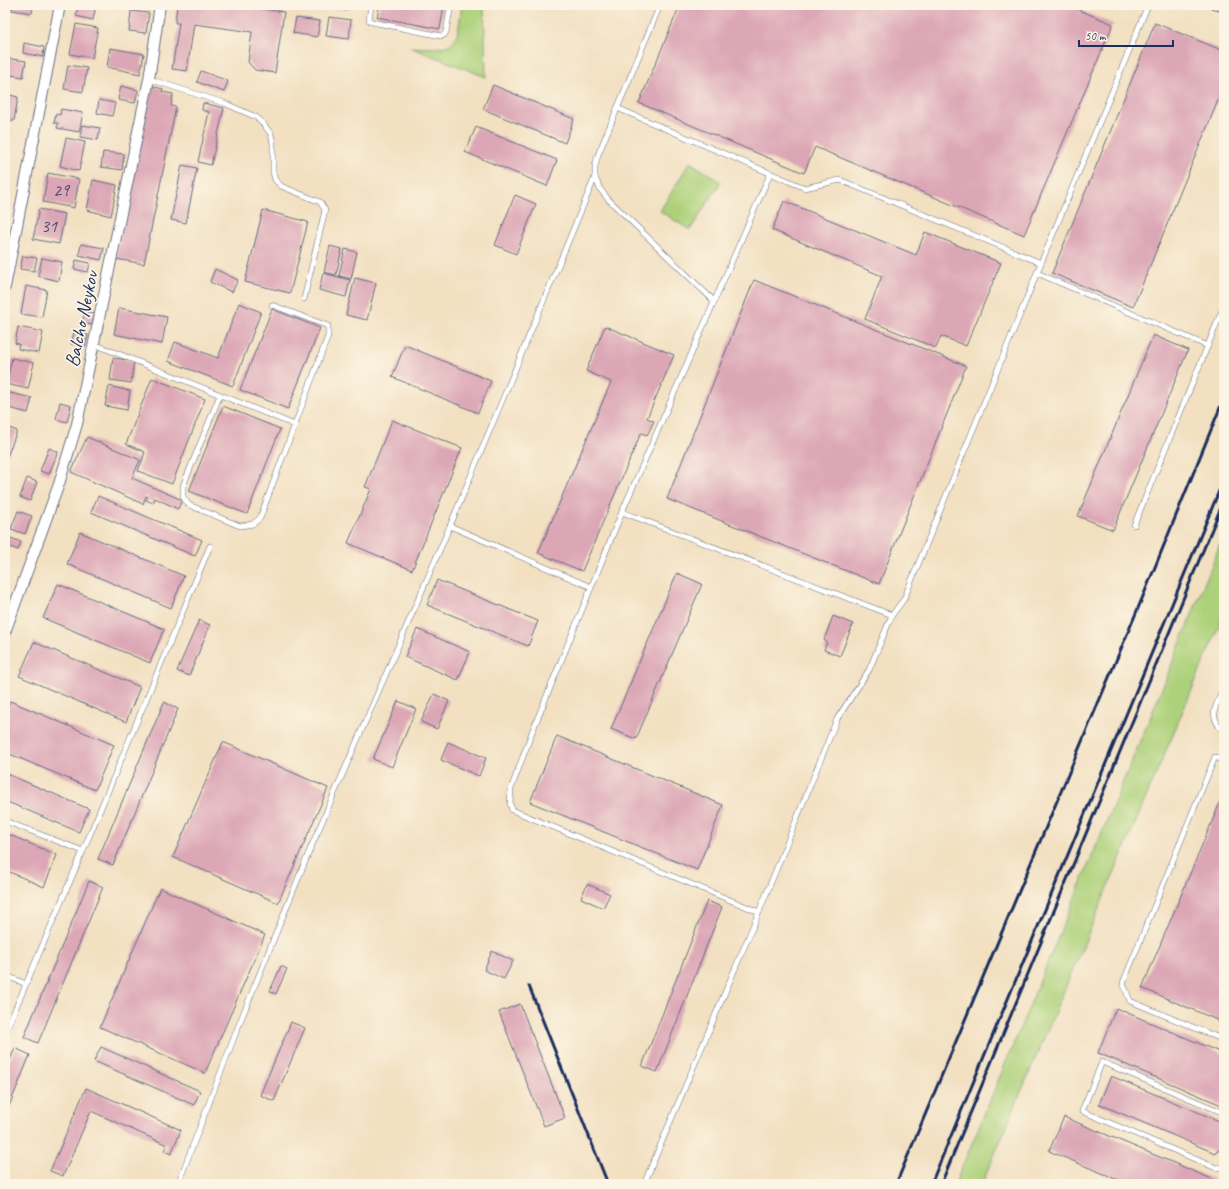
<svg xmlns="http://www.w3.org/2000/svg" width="1229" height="1189" font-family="Caveat,sans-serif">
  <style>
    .green { fill: #add17a; stroke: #64806c }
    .building { fill: #dba6b5 }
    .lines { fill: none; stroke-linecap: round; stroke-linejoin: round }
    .service-casing { stroke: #666d81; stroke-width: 6 }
    .minor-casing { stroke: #666d81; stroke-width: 12 }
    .service { stroke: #fff; stroke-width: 5 }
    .minor { stroke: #fff; stroke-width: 10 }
    .rail { stroke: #1b2f5e; stroke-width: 3 }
    .labels { text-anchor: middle; stroke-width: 3.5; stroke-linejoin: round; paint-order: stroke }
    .number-label { font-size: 18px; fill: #4b4d74 }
    .street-label { font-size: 20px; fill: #1b2f5e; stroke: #fcf5e5 }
  </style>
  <rect width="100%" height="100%" fill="#fcf5e5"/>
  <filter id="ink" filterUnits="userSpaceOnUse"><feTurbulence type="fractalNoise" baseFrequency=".025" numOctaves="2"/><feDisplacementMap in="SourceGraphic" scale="8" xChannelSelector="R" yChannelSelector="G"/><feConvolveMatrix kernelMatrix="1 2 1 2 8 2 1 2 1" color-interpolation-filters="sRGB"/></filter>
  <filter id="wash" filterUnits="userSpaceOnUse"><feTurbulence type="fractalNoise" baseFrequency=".012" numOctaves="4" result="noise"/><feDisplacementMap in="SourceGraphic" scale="16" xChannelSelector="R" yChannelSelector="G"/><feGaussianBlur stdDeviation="0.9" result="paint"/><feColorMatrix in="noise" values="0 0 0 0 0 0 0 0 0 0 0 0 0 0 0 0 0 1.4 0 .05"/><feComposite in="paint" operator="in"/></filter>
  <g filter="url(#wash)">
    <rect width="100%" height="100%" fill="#f2e0c1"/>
    <g class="green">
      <path d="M462,5H484L486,77L409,47C422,47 451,52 456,37C460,27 460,15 462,5Z"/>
      <polygon points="690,162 721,182 690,230 660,211"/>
      <polygon points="1224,535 1224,614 982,1184 955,1184 1161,691"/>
    </g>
    <g id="blocks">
      <g class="building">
        <polygon points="13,5 33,5 32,13 12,10"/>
        <polygon points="78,5 96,5 93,20 76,16"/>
        <polygon points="177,5 233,5 284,12 275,73 255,70 248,62 252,32 194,24 187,71 172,69 179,23 175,23"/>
        <polygon points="321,5 348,5 347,10"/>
        <polygon points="380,5 444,5 440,29 377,17"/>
        <polygon points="680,5 1067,5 1113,24 1024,235 815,147 804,173 639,103"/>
        <polygon points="1212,5 1224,5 1224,13 1211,8"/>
        <polygon points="131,11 149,13 146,33 129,31"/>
        <polygon points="329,17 351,20 349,39 326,36"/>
        <polygon points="296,18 320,21 317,37 293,33"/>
        <polygon points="1155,23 1224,51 1224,86 1133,307 1052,273"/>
        <polygon points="76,24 98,28 92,58 70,54"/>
        <polygon points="24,43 44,47 43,57 23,53"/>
        <polygon points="110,48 144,54 140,74 107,67"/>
        <polygon points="5,58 26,61 23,77 5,74"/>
        <polygon points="68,65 87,68 83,92 64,89"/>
        <polygon points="201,71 228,81 224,92 197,82"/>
        <polygon points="493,85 574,119 565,143 483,109"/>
        <polygon points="121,86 138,90 135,103 118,100"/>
        <polygon points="151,86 163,89 162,92 173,94 171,106 176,107 144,264 116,259"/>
        <polygon points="5,94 18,97 14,121 5,120"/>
        <polygon points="99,100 115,103 112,116 97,113"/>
        <polygon points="203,103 224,108 211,165 198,162 209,112 202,110"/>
        <polygon points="61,109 83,113 79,132 57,128 58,123 54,123 56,114 60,115"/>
        <polygon points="82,125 100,128 98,140 80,137"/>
        <polygon points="476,127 557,160 547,186 465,152"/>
        <polygon points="5,131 10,131 6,156 5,156"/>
        <polygon points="66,138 85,142 79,171 60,166"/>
        <polygon points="103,152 124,154 122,170 101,167"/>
        <polygon points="182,165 197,168 186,223 171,220"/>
        <polygon points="48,173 79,179 74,208 43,202"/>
        <polygon points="93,180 117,185 111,216 87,210"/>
        <polygon points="515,195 536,204 516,254 495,245"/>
        <polygon points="784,201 916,255 925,232 1001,263 966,346 941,336 936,348 865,319 882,276 772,230"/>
        <polygon points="39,209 65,214 59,244 33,239"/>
        <polygon points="263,210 308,222 290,293 245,282"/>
        <polygon points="81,244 104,248 101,260 79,255"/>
        <polygon points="330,246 342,249 336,275 324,272"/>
        <polygon points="345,249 357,252 351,279 339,276"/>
        <polygon points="23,256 37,258 34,271 20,269"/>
        <polygon points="42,258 62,262 59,281 38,276"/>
        <polygon points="76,260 90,263 88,272 74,269"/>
        <polygon points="215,269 238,280 232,292 210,282"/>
        <polygon points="323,273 350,280 346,297 319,290"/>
        <polygon points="355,278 376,283 367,320 346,315"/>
        <polygon points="754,280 966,366 879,584 667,499"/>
        <polygon points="26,286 47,290 42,317 21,314"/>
        <polygon points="239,303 261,312 233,386 168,361 175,342 218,358"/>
        <polygon points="119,308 167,317 162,344 114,334"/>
        <polygon points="272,309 320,328 288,409 240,390"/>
        <polygon points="85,312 95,314 92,325 82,323"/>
        <polygon points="605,326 674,355 647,418 654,421 647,435 641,433 582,571 538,553 611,382 586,371"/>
        <polygon points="18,327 43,332 39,353 18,349 19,344 15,343"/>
        <polygon points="74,332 88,335 85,347 71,344"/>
        <polygon points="1153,335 1188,350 1113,530 1078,516"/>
        <polygon points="405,345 491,381 478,413 392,377"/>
        <polygon points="12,358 34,363 28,389 6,384"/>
        <polygon points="113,358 134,361 131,383 110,380"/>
        <polygon points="152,378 205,399 172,484 138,471 145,452 126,444"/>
        <polygon points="109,386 130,391 127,410 105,406"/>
        <polygon points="6,392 32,398 28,413 5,407"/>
        <polygon points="60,402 71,405 67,422 56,419"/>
        <polygon points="223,406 280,429 247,514 189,491"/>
        <polygon points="392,420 462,448 412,570 348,543 371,489 365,487"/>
        <polygon points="5,426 17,431 7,457 5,457"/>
        <polygon points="87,437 140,460 132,478 182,500 178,509 155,498 153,503 146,500 148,497 146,496 143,504 71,472"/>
        <polygon points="49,448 58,452 49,474 40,471"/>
        <polygon points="27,478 37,482 30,501 20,497"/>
        <polygon points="98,496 202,540 195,556 91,512"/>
        <polygon points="18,511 32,516 25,534 11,529"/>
        <polygon points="80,532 184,576 171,608 67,564"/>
        <polygon points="6,536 21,542 18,550 5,545"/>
        <polygon points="677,573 702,584 636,739 611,729"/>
        <polygon points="437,580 538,621 528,646 427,605"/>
        <polygon points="58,584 164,629 150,663 43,618"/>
        <polygon points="833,616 853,624 840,656 824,650 827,642 824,640"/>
        <polygon points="199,620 210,625 189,676 177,671"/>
        <polygon points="417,629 470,652 458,680 405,657"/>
        <polygon points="34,642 140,687 126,722 19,676"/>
        <polygon points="434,694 449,701 437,729 421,722"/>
        <polygon points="10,701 114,745 95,790 5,752 5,713"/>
        <polygon points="398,701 416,709 392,767 373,759"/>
        <polygon points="164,702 178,709 113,865 98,859"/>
        <polygon points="557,736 723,805 697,870 530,802"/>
        <polygon points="223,742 328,788 278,903 173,857"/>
        <polygon points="448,742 486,758 479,776 441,760"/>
        <polygon points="5,773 89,809 79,832 5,801"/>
        <polygon points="1224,793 1224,1023 1142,988"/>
        <polygon points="5,833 57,855 44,887 5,870"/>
        <polygon points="89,881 103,887 38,1043 24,1037"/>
        <polygon points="587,884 610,894 603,908 581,898"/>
        <polygon points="160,888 265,935 205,1073 100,1027"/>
        <polygon points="707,901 722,907 657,1072 642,1066"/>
        <polygon points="492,951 513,961 504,979 484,970"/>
        <polygon points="281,966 287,969 276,994 270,991"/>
        <polygon points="520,1004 565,1118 544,1126 499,1012"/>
        <polygon points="1116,1008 1224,1054 1224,1106 1098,1053"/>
        <polygon points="291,1022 305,1028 274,1101 260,1095"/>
        <polygon points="101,1047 200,1091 194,1105 94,1061"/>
        <polygon points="15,1048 30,1055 5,1116 5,1072"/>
        <polygon points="1111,1076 1224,1123 1224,1153 1217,1150 1215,1153 1099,1104"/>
        <polygon points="86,1088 181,1130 171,1154 164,1151 167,1145 91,1111 63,1176 50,1171"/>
        <polygon points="1064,1117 1224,1184 1128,1184 1049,1151"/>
      </g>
    </g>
  </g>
  <g filter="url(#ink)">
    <use href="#blocks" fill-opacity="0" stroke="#666d81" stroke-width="1"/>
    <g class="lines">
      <g class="service-casing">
        <g id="service">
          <polyline points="371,5 369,20 372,22 441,36 444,35 446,32 451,5"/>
          <polyline points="149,79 224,103 256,117 264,125 271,134 273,143 273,172 275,180 281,186 320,202 325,210 304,299"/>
          <polyline points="617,108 805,188 840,180 1041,263"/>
          <polyline points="595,177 600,189 608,199 714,301"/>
          <polyline points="1037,273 1208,346"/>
          <polyline points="94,344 295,425"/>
          <polyline points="220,395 183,486 183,497 189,505 240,526 253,524 260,518 328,336 328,326 272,305"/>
          <polyline points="622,512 892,615 869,670 837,719 759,912 644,1184"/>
          <polyline points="1134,525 1224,306"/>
          <polyline points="450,526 591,587"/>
          <polyline points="892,615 904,599 1041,263 1148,5"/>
          <path d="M1224,687C1216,706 1207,715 1224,732"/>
          <polyline points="1224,761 1215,757 1123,983 1130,1001 1224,1040"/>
          <polyline points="5,821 83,851"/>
          <polyline points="759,912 512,810 510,803 511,789 532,732 622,512 770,174"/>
          <polyline points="5,975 26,984"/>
          <polyline points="5,1033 83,851 210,546"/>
          <polyline points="1224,1113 1102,1062 1082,1111 1216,1168 1224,1167"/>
          <polyline points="178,1184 240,1022 309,852 450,526 595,177 595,166 598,155 660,5"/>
        </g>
      </g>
      <g class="minor-casing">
        <g id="minor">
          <polyline points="5,287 60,5"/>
          <polyline points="5,632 59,484 77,424 149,79 160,5"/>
        </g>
      </g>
      <use href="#service" class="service"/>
      <use href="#minor" class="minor"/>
      <g class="rail">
        <polyline points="529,986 608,1184"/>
        <polyline points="896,1184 1144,594 1224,398"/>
        <polyline points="931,1184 1224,479"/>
        <polyline points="941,1184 1224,500"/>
      </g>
    </g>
  </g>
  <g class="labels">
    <g class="number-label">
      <text x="61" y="196">29</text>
      <text x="49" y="232">31</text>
    </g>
    <g class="street-label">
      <text transform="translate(81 319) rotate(-78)" y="7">Balcho Neykov</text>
    </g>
  </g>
  <rect width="1229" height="1189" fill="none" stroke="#fcf5e5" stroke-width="20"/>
  <path d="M1079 40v6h94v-6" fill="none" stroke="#1b2f5e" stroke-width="2"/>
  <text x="1085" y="40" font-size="12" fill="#1b2f5e" stroke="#fcf5e5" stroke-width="3" paint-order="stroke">50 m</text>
</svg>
